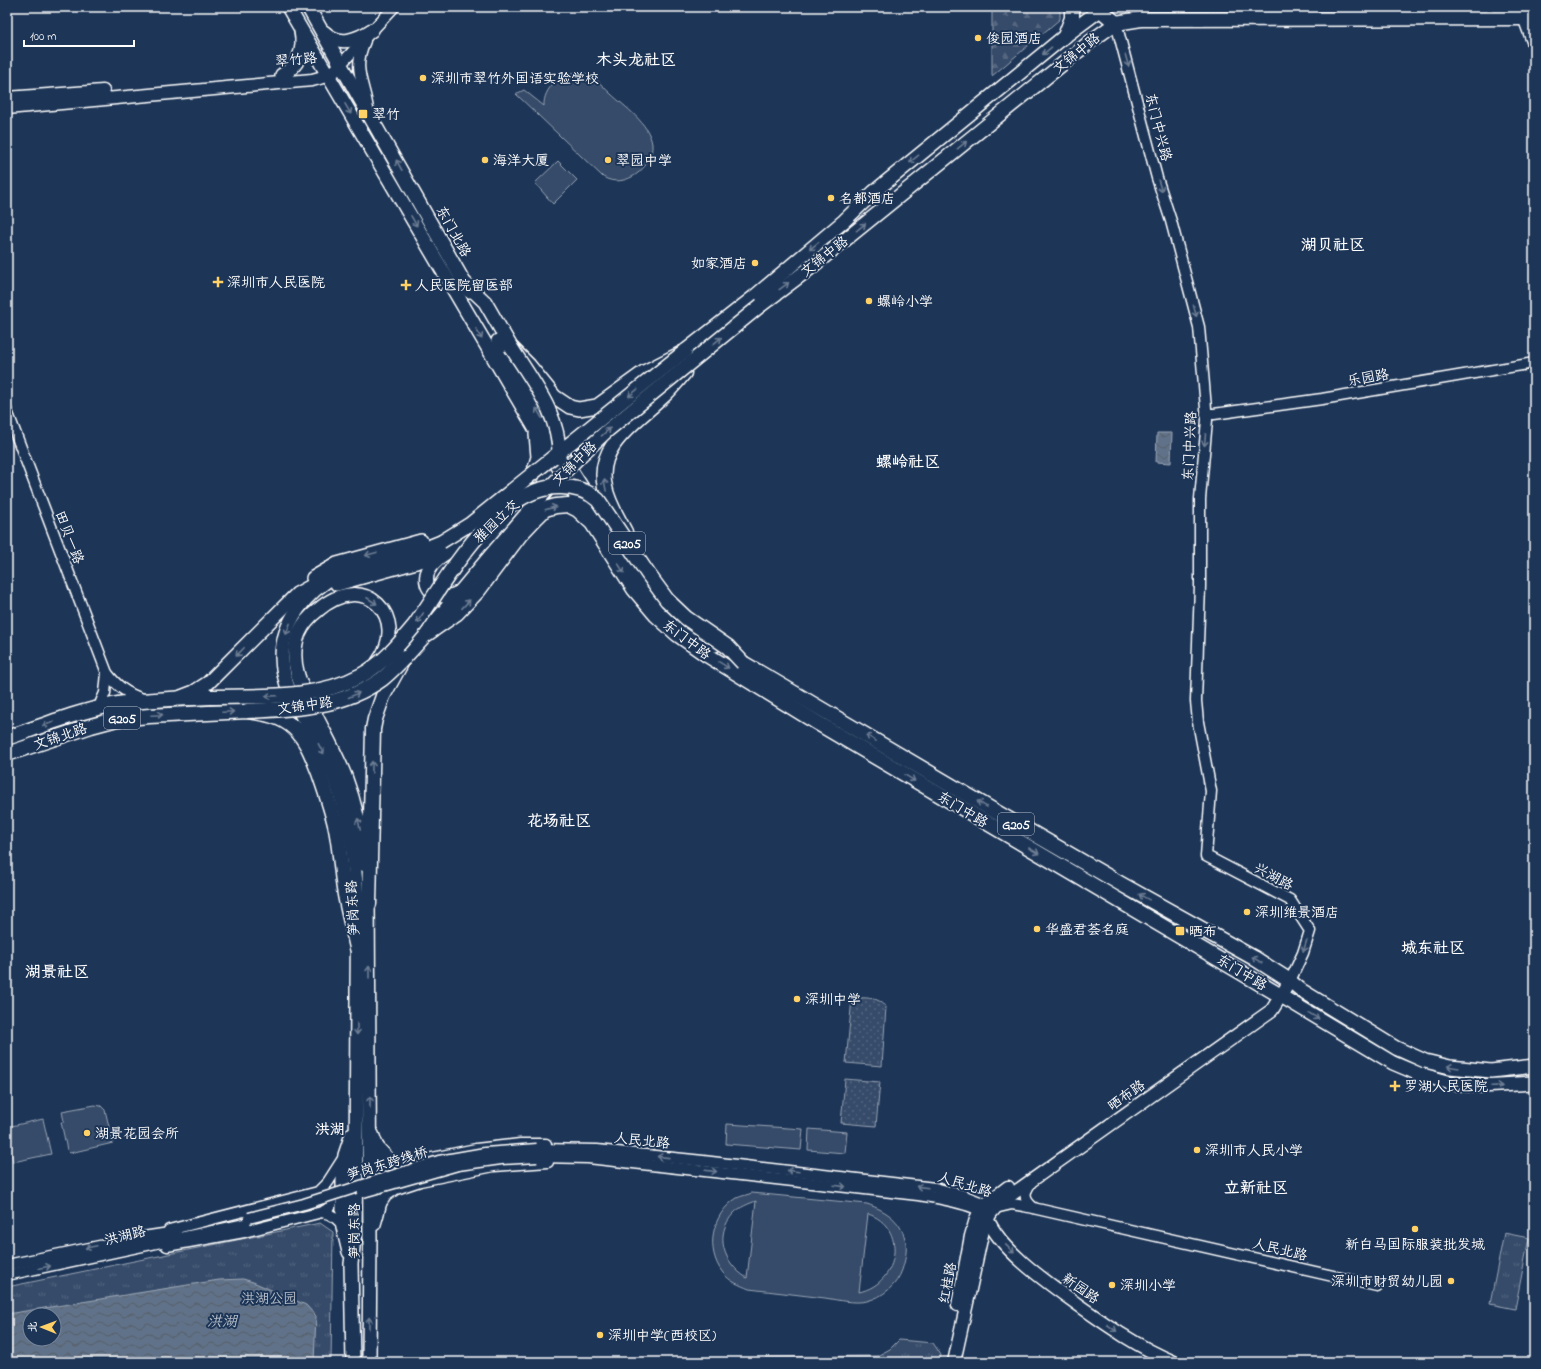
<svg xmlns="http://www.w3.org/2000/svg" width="1541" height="1369" font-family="'Indie Flower','LXGW WenKai TC',sans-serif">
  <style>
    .grass { fill: url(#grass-dots); stroke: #9aa5b4 }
    .forest { fill: url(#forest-firs); stroke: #9aa5b4 }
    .park { fill: url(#park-tufts); stroke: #9aa5b4; fill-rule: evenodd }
    .garden { fill: #364b69; stroke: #9aa5b4; fill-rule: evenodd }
    .water { fill: url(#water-waves); stroke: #a0aab8; fill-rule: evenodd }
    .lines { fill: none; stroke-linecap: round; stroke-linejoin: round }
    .tertiary-casing { stroke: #fff; stroke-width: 13 }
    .secondary-casing { stroke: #fff; stroke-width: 15 }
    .primary-casing { stroke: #fff; stroke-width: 16 }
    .trunk-casing { stroke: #fff; stroke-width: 17 }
    .tertiary { stroke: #1d3557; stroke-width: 10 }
    .secondary { stroke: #1d3557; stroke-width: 12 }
    .primary { stroke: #1d3557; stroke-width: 13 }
    .trunk { stroke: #1d3557; stroke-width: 14 }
    .tertiary-bridge-casing { stroke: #fff; stroke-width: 13; stroke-linecap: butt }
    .primary-bridge-casing { stroke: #fff; stroke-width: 16; stroke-linecap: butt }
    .trunk-bridge-casing { stroke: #fff; stroke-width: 17; stroke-linecap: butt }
    .tertiary-bridge { stroke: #1d3557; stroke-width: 10 }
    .primary-bridge { stroke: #1d3557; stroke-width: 13 }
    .trunk-bridge { stroke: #1d3557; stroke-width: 14 }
    .oneway { stroke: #6c7c92 }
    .poi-dot { fill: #ffd166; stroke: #1d3557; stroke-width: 1.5 }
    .labels { text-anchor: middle; stroke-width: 4; stroke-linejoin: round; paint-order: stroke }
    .shield { fill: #1d3557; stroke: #bbc2cd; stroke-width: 1 }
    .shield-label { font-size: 13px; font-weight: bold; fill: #fff }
    .poi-label { font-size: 14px; fill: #fff; stroke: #1d3557; text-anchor: start }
    .street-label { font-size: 14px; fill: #fff; stroke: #1d3557 }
    .park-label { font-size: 14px; fill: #b9c0ca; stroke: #1d3557 }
    .neighbourhood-label { font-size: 15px; font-weight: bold; fill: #fff; stroke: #1d3557 }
    .water-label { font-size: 15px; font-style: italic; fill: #b8c0ca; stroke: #1d3557 }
    .quarter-label { font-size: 16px; font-weight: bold; fill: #fff; stroke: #1d3557 }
  </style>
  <defs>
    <pattern id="grass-dots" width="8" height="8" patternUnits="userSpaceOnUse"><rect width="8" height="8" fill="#364b69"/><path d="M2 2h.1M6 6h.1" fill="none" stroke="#546680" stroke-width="1.8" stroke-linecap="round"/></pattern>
    <pattern id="forest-firs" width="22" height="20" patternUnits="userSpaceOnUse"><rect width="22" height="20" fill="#364b69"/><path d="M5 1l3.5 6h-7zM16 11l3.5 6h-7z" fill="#546680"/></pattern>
    <pattern id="park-tufts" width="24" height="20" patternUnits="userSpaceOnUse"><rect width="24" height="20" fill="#364b69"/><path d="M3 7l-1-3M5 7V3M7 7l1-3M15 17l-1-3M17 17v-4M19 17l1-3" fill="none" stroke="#546680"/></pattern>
    <pattern id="water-waves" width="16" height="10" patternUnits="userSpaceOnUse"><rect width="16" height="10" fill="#617289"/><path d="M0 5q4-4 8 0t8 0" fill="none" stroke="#555d67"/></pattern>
  </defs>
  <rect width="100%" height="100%" fill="#1d3557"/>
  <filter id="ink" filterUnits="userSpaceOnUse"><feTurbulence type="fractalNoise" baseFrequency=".025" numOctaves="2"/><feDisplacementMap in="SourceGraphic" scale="8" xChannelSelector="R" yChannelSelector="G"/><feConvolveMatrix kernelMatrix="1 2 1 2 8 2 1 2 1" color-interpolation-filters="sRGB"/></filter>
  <g filter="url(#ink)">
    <g class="grass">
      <path d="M852,998C865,998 878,996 886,1007L882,1066L846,1063Z"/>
      <polygon points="845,1079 880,1082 876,1126 841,1123"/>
    </g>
    <polygon class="forest" points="992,7 1060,7 1060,19 992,76"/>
    <g class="park">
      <path d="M320,1223L333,1232L331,1362H7V1287ZM30,1315H54V1339H30Z"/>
      <polygon points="1504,1233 1529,1238 1515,1309 1490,1304"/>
      <polygon points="899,1340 933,1343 941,1355 939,1362 764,1362 767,1357 877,1356 890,1349"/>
    </g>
    <g class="garden">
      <path d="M579,72C584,73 589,74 593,77C600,82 605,89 611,94C625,107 649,123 652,144C654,168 624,190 603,177L516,94L524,90L544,106C543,88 561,73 579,72Z"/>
      <polygon points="558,161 577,180 553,204 535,183"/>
      <polygon points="95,1105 101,1106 105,1110 113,1143 70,1153 67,1150 61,1122 64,1122 62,1111"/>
      <polygon points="43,1119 51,1154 13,1162 7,1134 7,1127"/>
      <polygon points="727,1124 803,1129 801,1150 726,1144"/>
      <polygon points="809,1129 847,1132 845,1153 808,1150"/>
      <path d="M752,1193L867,1204C887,1211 902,1221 906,1243C907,1252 905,1261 902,1270C897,1285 883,1297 867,1301C854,1304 838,1300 825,1298C800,1295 775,1292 749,1289C740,1285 730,1282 723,1273C705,1250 711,1214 737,1198C741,1196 747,1195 752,1193ZM756,1201L747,1278C724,1264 713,1235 734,1213C740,1207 748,1204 756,1201ZM868,1214C907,1226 901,1283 859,1292Z"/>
    </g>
    <g class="water">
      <polygon points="1157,433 1172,433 1171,463 1156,462"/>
      <path d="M243,1279L253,1282L306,1305L316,1316L314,1362H7V1314L219,1280ZM30,1315H54V1339H30Z"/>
    </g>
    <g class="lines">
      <g class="tertiary-casing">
        <g id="tertiary">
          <polyline points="1519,7 1534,47"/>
          <polyline points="1116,23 1157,178 1171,221 1199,327 1207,420 1200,499 1200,586 1196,701 1198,722 1211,791 1206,856 1290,900 1310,931 1303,953 1290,981"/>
          <path d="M365,41C352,69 364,82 368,109"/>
          <polyline points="341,64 394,7"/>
          <path d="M7,411L107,673C117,686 127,694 143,699"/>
          <polyline points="1206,414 1214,414 1322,399 1534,363"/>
          <polyline points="101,702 105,693 107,673"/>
          <polyline points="378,1146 391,1160 403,1164 476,1149 520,1144 546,1144"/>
          <polyline points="537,1149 597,1150 703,1161 935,1188 962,1195 995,1208 1012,1204 1024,1206 1377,1286"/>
          <path d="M537,1157L588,1158L918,1195C932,1197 977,1204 985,1215"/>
          <path d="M1032,1181C1024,1192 1022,1199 1034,1208"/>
          <polyline points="380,1205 386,1196 396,1189 420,1181 494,1166 548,1162"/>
          <path d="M322,1212C329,1209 333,1205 331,1196L323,1192"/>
          <polyline points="169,1230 318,1192 328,1182 344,1157"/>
          <path d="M167,1246L244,1232L322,1212C332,1214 338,1218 343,1227"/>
          <polyline points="7,1265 143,1237 176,1232"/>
          <polyline points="7,1275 250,1223"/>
        </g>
      </g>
      <g class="secondary-casing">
        <g id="secondary">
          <polyline points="7,98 103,91"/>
          <path d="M7,108L312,80C324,77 333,75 341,64"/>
          <path d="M987,1218C1001,1251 1048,1283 1077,1304C1108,1326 1138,1347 1174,1362"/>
          <polyline points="958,1305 971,1236 976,1219 980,1210 986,1204 1008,1187"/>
          <path d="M954,1362L983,1230C987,1216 994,1208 1004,1200L1272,1010L1290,981"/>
        </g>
      </g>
      <g class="primary-casing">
        <g id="primary">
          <polyline points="288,7 536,430 590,519"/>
          <polyline points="308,7 469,291"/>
          <path d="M324,32C339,47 357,40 372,30"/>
          <path d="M282,75C298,67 305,50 301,31"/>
          <polyline points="466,284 485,302 511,347 529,365 555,397 570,407 579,409 597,406 644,372 685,351 754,297 844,221 874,192 1065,36 1100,10"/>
          <polyline points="761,305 809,269 1091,41 1116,23"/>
          <polyline points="498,341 572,472 650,594 681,625 715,645"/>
          <polyline points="532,477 538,457 536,434"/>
          <path d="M337,575C307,591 282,621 282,657C282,693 308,722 323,752C336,778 345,806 350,835C360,888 357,944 357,998C357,1076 356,1153 355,1231L351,1264L353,1362"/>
          <polyline points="313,578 337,564 421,541"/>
          <polyline points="337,584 427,559 441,554"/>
          <path d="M460,592C445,601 423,595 427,574C431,559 451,551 461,543C468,537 474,531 480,525"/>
          <polyline points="430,628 491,555 548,489"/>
          <polyline points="181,697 194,692 208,683 297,594 317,583 337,575 421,550 441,542"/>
          <path d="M365,865C362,834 356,805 345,776C337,756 326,736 316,716C303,690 287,663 299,633C303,624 310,616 318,610C364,569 411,618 378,662"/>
          <polyline points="368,894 370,1239 369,1362"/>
          <polyline points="1290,981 1301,990 1396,1048 1425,1061 1450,1067 1491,1071 1534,1066"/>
          <polyline points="1281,996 1393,1063 1419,1074 1451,1083 1481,1086 1534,1083"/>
          <path d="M372,1134C387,1170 385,1188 374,1224"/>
          <polyline points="349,1252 343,1227 343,1181 345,1155 352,1134"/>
        </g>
      </g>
      <g class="trunk-casing">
        <g id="trunk">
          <polyline points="1097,7 1116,23"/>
          <polyline points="1116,23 1141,19 1534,18"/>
          <polyline points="1065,36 1072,18 1072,7"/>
          <path d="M625,532C618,518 608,503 605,487C595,446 636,422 662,397C670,390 677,381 684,373"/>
          <polyline points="743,663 991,809 1121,884 1254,958 1290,981"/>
          <path d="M7,738C42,726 76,712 112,705C144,699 177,699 210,697"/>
          <path d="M7,754L91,726L117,719L149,716L247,711C264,713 281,716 294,728C307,740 313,758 319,773C325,791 332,810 336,829C340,849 341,869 344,889C347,909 353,929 357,948"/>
          <polyline points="369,904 373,729 375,719 383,696 404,658 424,636 457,613 478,591 520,535 537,517 545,509 556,506 568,505 578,510 592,523 634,589 656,615 677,634 707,655 816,722 1281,996"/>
        </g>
      </g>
      <use href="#tertiary" class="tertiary"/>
      <use href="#secondary" class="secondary"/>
      <use href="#primary" class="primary"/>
      <use href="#trunk" class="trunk"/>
      <g class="tertiary-bridge-casing">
        <g id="tertiary-bridge">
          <polyline points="363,1192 458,1165 501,1159 537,1157"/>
          <polyline points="249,1218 304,1204 439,1161 485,1153 537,1149"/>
        </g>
      </g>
      <g class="primary-bridge-casing">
        <g id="primary-bridge">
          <path d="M511,347C532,381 561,416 559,457"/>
          <polyline points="548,489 580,456 608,430 761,305"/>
          <polyline points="441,542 470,524 685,351"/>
        </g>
      </g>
      <g class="trunk-bridge-casing">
        <g id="trunk-bridge">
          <path d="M210,697C261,696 316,700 362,675C384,663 400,643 415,625C447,579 497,485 561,487C575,487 587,490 598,500L648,574L667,600L686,618L728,647L743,663"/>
          <path d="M247,711C294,709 342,708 382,679C390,673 397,665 404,658"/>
        </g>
      </g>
      <use href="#tertiary-bridge" class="tertiary-bridge"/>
      <use href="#primary-bridge" class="primary-bridge"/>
      <use href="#trunk-bridge" class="trunk-bridge"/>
    </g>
    <defs><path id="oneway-shaft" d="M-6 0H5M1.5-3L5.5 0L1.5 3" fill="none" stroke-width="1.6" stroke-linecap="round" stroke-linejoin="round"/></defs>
    <g class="oneway">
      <use href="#oneway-shaft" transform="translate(1047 51) rotate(140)"/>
      <use href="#oneway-shaft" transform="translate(1127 61) rotate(75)"/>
      <use href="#oneway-shaft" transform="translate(348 109) rotate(60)"/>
      <use href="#oneway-shaft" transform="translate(962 145) rotate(-39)"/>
      <use href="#oneway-shaft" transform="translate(914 159) rotate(141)"/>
      <use href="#oneway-shaft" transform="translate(399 165) rotate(-119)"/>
      <use href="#oneway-shaft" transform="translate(1160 186) rotate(73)"/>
      <use href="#oneway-shaft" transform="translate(414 221) rotate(60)"/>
      <use href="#oneway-shaft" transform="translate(861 227) rotate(-39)"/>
      <use href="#oneway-shaft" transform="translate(814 246) rotate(140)"/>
      <use href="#oneway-shaft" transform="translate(784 286) rotate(-36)"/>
      <use href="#oneway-shaft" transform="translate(1195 311) rotate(75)"/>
      <use href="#oneway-shaft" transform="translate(479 334) rotate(60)"/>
      <use href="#oneway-shaft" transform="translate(717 341) rotate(-39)"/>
      <use href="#oneway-shaft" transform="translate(633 393) rotate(141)"/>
      <use href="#oneway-shaft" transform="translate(539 413) rotate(-120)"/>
      <use href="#oneway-shaft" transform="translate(606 432) rotate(-41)"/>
      <use href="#oneway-shaft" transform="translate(1205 440) rotate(95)"/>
      <use href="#oneway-shaft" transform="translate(605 485) rotate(-101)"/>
      <use href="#oneway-shaft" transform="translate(551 508) rotate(-16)"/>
      <use href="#oneway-shaft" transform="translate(371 554) rotate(165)"/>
      <use href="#oneway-shaft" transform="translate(621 568) rotate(58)"/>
      <use href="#oneway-shaft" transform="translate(372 601) rotate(33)"/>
      <use href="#oneway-shaft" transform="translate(466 604) rotate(-47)"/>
      <use href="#oneway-shaft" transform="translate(420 618) rotate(124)"/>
      <use href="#oneway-shaft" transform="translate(288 629) rotate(111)"/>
      <use href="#oneway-shaft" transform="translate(240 652) rotate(134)"/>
      <use href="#oneway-shaft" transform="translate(724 665) rotate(32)"/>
      <use href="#oneway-shaft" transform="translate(354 695) rotate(-24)"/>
      <use href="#oneway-shaft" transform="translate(271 696) rotate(178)"/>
      <use href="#oneway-shaft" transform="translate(228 712) rotate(-3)"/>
      <use href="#oneway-shaft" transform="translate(157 715) rotate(-3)"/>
      <use href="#oneway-shaft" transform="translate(48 724) rotate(161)"/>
      <use href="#oneway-shaft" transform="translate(871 738) rotate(-149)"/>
      <use href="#oneway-shaft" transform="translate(321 749) rotate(63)"/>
      <use href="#oneway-shaft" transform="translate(372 767) rotate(-89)"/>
      <use href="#oneway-shaft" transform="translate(910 778) rotate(31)"/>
      <use href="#oneway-shaft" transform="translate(982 804) rotate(-149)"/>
      <use href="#oneway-shaft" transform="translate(359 824) rotate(-102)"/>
      <use href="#oneway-shaft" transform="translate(1034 851) rotate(30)"/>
      <use href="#oneway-shaft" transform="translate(1144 897) rotate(-151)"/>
      <use href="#oneway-shaft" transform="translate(1305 946) rotate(107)"/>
      <use href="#oneway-shaft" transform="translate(1257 960) rotate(-148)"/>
      <use href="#oneway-shaft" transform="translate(369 972) rotate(-90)"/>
      <use href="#oneway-shaft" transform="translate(1314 1016) rotate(31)"/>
      <use href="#oneway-shaft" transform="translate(357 1029) rotate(90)"/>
      <use href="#oneway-shaft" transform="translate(1453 1067) rotate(-171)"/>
      <use href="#oneway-shaft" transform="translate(1497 1086) rotate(-2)"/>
      <use href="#oneway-shaft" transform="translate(370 1102) rotate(-90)"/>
      <use href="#oneway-shaft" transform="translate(663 1157) rotate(-174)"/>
      <use href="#oneway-shaft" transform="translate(711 1171) rotate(7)"/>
      <use href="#oneway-shaft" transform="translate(793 1171) rotate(-173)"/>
      <use href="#oneway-shaft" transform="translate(840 1186) rotate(7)"/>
      <use href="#oneway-shaft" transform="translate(922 1187) rotate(-173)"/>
      <use href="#oneway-shaft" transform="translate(91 1247) rotate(168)"/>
      <use href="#oneway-shaft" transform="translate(1010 1249) rotate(44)"/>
      <use href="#oneway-shaft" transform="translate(45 1267) rotate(-12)"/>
      <use href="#oneway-shaft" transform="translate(369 1323) rotate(-89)"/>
      <use href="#oneway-shaft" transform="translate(1112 1328) rotate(35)"/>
    </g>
  </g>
  <g class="poi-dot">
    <circle cx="978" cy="38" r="4"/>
    <circle cx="423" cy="78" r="4"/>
    <rect x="358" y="109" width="10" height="10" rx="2"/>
    <circle cx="485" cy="160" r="4"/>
    <circle cx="608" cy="160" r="4"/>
    <circle cx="831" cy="198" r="4"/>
    <circle cx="755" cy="263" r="4"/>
    <path d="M216 276h4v4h4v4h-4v4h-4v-4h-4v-4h4z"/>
    <path d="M404 279h4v4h4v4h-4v4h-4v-4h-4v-4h4z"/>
    <circle cx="869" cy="301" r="4"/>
    <circle cx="1247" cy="912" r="4"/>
    <circle cx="1037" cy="929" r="4"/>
    <rect x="1175" y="926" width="10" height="10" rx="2"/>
    <circle cx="797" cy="999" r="4"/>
    <path d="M1393 1080h4v4h4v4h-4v4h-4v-4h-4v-4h4z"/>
    <circle cx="87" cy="1133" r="4"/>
    <circle cx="1197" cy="1150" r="4"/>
    <circle cx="1415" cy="1229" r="4"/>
    <circle cx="1451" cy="1281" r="4"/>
    <circle cx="1112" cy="1285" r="4"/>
    <circle cx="600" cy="1335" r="4"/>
  </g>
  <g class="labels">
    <g class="shield">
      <rect x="609" y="532" width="36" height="22" rx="3"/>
      <rect x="104" y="707" width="36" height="22" rx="3"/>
      <rect x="998" y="813" width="36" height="22" rx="3"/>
    </g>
    <g class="shield-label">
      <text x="627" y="548">G205</text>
      <text x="122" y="723">G205</text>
      <text x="1016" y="829">G205</text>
    </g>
    <g class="poi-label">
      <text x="986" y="43">俊园酒店</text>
      <text x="431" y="83">深圳市翠竹外国语实验学校</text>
      <text x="372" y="119">翠竹</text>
      <text x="493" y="165">海洋大厦</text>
      <text x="616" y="165">翠园中学</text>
      <text x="839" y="203">名都酒店</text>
      <text x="747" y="268" text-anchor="end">如家酒店</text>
      <text x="227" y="287">深圳市人民医院</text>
      <text x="415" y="290">人民医院留医部</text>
      <text x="877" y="306">螺岭小学</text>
      <text x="1255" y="917">深圳维景酒店</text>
      <text x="1045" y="934">华盛君荟名庭</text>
      <text x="1189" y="936">晒布</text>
      <text x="805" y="1004">深圳中学</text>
      <text x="1404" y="1091">罗湖人民医院</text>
      <text x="95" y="1138">湖景花园会所</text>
      <text x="1205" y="1155">深圳市人民小学</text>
      <text x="1415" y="1249" text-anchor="middle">新白马国际服装批发城</text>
      <text x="1443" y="1286" text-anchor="end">深圳市财贸幼儿园</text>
      <text x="1120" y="1290">深圳小学</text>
      <text x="608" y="1340">深圳中学(西校区)</text>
    </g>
    <g class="street-label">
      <text transform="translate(1076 53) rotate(-39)" y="5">文锦中路</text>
      <text transform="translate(296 59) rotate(-5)" y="5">翠竹路</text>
      <text transform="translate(1159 127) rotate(76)" y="5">东门中兴路</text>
      <text transform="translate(454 231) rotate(61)" y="5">东门北路</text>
      <text transform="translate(824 256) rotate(-38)" y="5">文锦中路</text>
      <text transform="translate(1368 377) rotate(-10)" y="5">乐园路</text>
      <text transform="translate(1189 446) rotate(-87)" y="5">东门中兴路</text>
      <text transform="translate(574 463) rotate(-45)" y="5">文锦中路</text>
      <text transform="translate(496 521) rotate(-43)" y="5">雅园立交</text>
      <text transform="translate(70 537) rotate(69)" y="5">田贝一路</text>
      <text transform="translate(687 639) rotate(37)" y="5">东门中路</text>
      <text transform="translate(305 705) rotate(-8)" y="5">文锦中路</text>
      <text transform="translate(60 736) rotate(-19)" y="5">文锦北路</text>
      <text transform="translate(963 809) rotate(31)" y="5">东门中路</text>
      <text transform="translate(1274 876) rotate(28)" y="5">兴湖路</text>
      <text transform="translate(352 908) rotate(-93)" y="5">笋岗东路</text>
      <text transform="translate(1242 972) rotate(31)" y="5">东门中路</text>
      <text transform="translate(1126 1095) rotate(-35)" y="5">晒布路</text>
      <text transform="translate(642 1140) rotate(6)" y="5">人民北路</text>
      <text transform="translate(387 1163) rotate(-17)" y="5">笋岗东跨线桥</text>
      <text transform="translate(965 1184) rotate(17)" y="5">人民北路</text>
      <text transform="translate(354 1231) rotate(-90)" y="5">笋岗东路</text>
      <text transform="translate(125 1235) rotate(-14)" y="5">洪湖路</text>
      <text transform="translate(1280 1249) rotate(13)" y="5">人民北路</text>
      <text transform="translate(947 1283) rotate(-79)" y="5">红桂路</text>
      <text transform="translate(1081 1288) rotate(35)" y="5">新园路</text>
    </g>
    <g class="park-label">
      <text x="269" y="1303">洪湖公园</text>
    </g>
    <g class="neighbourhood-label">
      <text x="330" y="1134">洪湖</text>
    </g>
    <g class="water-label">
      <text x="222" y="1326">洪湖</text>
    </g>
    <g class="quarter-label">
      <text x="636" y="65">木头龙社区</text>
      <text x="1333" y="250">湖贝社区</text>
      <text x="908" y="467">螺岭社区</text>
      <text x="559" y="826">花场社区</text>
      <text x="1433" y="953">城东社区</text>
      <text x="57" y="977">湖景社区</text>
      <text x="1256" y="1193">立新社区</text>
    </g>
  </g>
  <rect width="1541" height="1369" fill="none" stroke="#1d3557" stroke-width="24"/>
  <rect x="12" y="12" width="1517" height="1345" fill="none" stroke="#fff" stroke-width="1.5" filter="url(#ink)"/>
  <g transform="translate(42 1327) rotate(271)"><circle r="19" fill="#1d3557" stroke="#77869a"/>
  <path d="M0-3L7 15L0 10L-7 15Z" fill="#ffd166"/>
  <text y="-6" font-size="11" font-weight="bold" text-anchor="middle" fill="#ffffff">北</text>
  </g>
  <path d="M24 40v6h110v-6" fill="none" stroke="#ffffff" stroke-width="2"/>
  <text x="30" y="40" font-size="12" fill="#ffffff" stroke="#1d3557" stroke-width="3" paint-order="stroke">100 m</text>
</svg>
